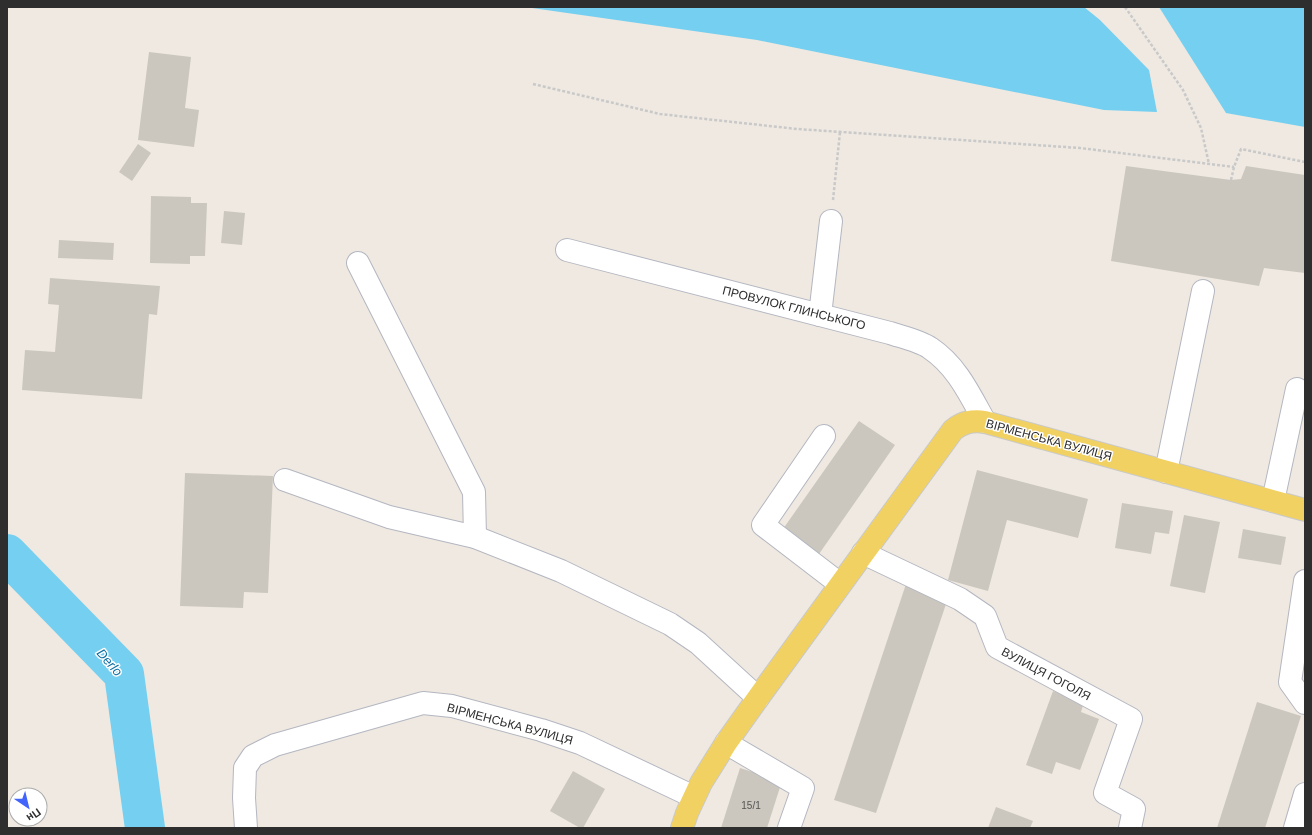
<svg xmlns="http://www.w3.org/2000/svg" width="1312" height="835" font-family="Arial,sans-serif">
  <style>
    .water { fill: #75cff0 }
    .lines { fill: none; stroke-linecap: round; stroke-linejoin: round }
    .river { stroke: #75cff0; stroke-width: 40 }
    .building { fill: #cbc7bf }
    .minor-casing { stroke: #b4b7c1; stroke-width: 24 }
    .major-casing { stroke: #c9c9c9; stroke-width: 24 }
    .path { stroke: #c9c9c9; stroke-width: 2.5; stroke-dasharray: 3 2; stroke-linecap: butt }
    .minor { stroke: #fff; stroke-width: 22 }
    .major { stroke: #f2d163; stroke-width: 22 }
    .labels { text-anchor: middle; stroke-width: 3; stroke-linejoin: round; paint-order: stroke }
    .number-label { font-size: 10px; fill: #555452 }
    .street-label { font-size: 12px; fill: #2e2e2e; stroke: #fff }
    .water-label { font-size: 13px; font-style: italic; fill: #0d6fa3; stroke: #fff }
  </style>
  <rect width="100%" height="100%" fill="#efe9e1"/>
  <g class="water">
    <polygon points="525,7 1084,7 1100,20 1149,70 1157,112 1104,110 757,40"/>
    <polygon points="1159,7 1305,7 1305,127 1226,113"/>
  </g>
  <g class="lines">
    <polyline class="river" points="7,554 124,674 145,828"/>
  </g>
  <g class="building">
    <polygon points="149,52 191,57 185,108 199,110 194,147 138,140"/>
    <polygon points="138,144 151,153 132,181 119,172"/>
    <polygon points="1126,166 1231,180 1241,179 1246,166 1305,175 1305,273 1264,268 1259,286 1111,261"/>
    <polygon points="151,196 191,197 191,203 207,203 205,256 190,256 190,264 150,263"/>
    <polygon points="224,211 245,213 242,245 221,243"/>
    <polygon points="59,240 114,243 113,260 58,258"/>
    <polygon points="50,278 160,286 157,315 149,314 142,399 22,390 25,350 55,352 59,305 48,304"/>
    <polygon points="859,421 895,445 819,554 783,529"/>
    <polygon points="977,470 1088,499 1078,538 1007,520 988,591 948,580"/>
    <polygon points="185,473 273,476 268,593 244,592 243,608 180,606"/>
    <polygon points="1122,503 1173,511 1169,534 1155,532 1151,554 1115,548"/>
    <polygon points="1184,515 1220,522 1205,593 1170,586"/>
    <polygon points="1243,529 1286,537 1281,565 1238,558"/>
    <polygon points="906,584 948,598 876,813 834,800"/>
    <polygon points="1053,691 1084,702 1081,712 1099,719 1080,770 1056,762 1052,774 1026,765"/>
    <polygon points="1257,702 1301,716 1265,828 1217,828"/>
    <polygon points="740,768 782,781 767,828 721,828"/>
    <polygon points="573,771 605,789 583,828 580,828 550,811"/>
    <polygon points="996,807 1033,821 1030,828 988,828"/>
  </g>
  <g class="lines">
    <g class="minor-casing">
      <g id="minor">
        <path d="M567,250L890,333C902,337 920,341 930,348C957,366 970,395 985,422"/>
        <polyline points="358,263 474,492 475,537"/>
        <polyline points="820,315 831,221"/>
        <polyline points="824,436 763,525 840,584"/>
        <polyline points="1166,472 1203,291"/>
        <polyline points="285,480 389,517 475,537 561,571 670,624 698,643 758,698"/>
        <polyline points="1273,501 1297,389"/>
        <polyline points="863,553 960,599 985,616 997,647 1131,719 1105,793 1134,809 1130,828"/>
        <polyline points="1305,581 1290,682 1305,703"/>
        <polyline points="726,743 803,788 789,828"/>
        <polyline points="246,828 244,798 245,768 253,756 275,745 423,703 452,706 541,730 580,743 694,797"/>
        <polyline points="1295,828 1305,794"/>
      </g>
    </g>
    <g class="major-casing">
      <path id="major" d="M682,828L687,813L701,783L726,743L758,698L953,430C963,422 972,420 985,422L1305,510"/>
    </g>
    <g class="path">
      <polyline points="1125,7 1183,90 1201,128 1209,164"/>
      <polyline points="533,84 660,114 797,129 1080,148 1234,167"/>
      <polyline points="1231,180 1234,167 1241,149 1305,162"/>
      <polyline points="833,200 840,132"/>
    </g>
    <use href="#minor" class="minor"/>
    <use href="#major" class="major"/>
  </g>
  <g class="labels">
    <g class="number-label">
      <text x="751" y="809">15/1</text>
    </g>
    <g class="street-label">
      <text transform="translate(794 308) rotate(14)" y="4">ПРОВУЛОК ГЛИНСЬКОГО</text>
      <text transform="translate(1049 440) rotate(15)" y="4">ВІРМЕНСЬКА ВУЛИЦЯ</text>
      <text transform="translate(1046 674) rotate(28)" y="4">ВУЛИЦЯ ГОГОЛЯ</text>
      <text transform="translate(510 724) rotate(15)" y="4">ВІРМЕНСЬКА ВУЛИЦЯ</text>
    </g>
    <g class="water-label">
      <text transform="translate(110 662) rotate(49)" y="5">Derlo</text>
    </g>
  </g>
  <rect width="1312" height="835" fill="none" stroke="#2e2e2e" stroke-width="16"/>
  <g transform="translate(28 807) rotate(145)"><circle r="19" fill="#ffffff" stroke="#ababab"/>
  <path d="M0-3L7 15L0 10L-7 15Z" fill="#4264fb"/>
  <text y="-6" font-size="11" font-weight="bold" text-anchor="middle" fill="#2e2e2e">Пн</text>
  </g>
</svg>
